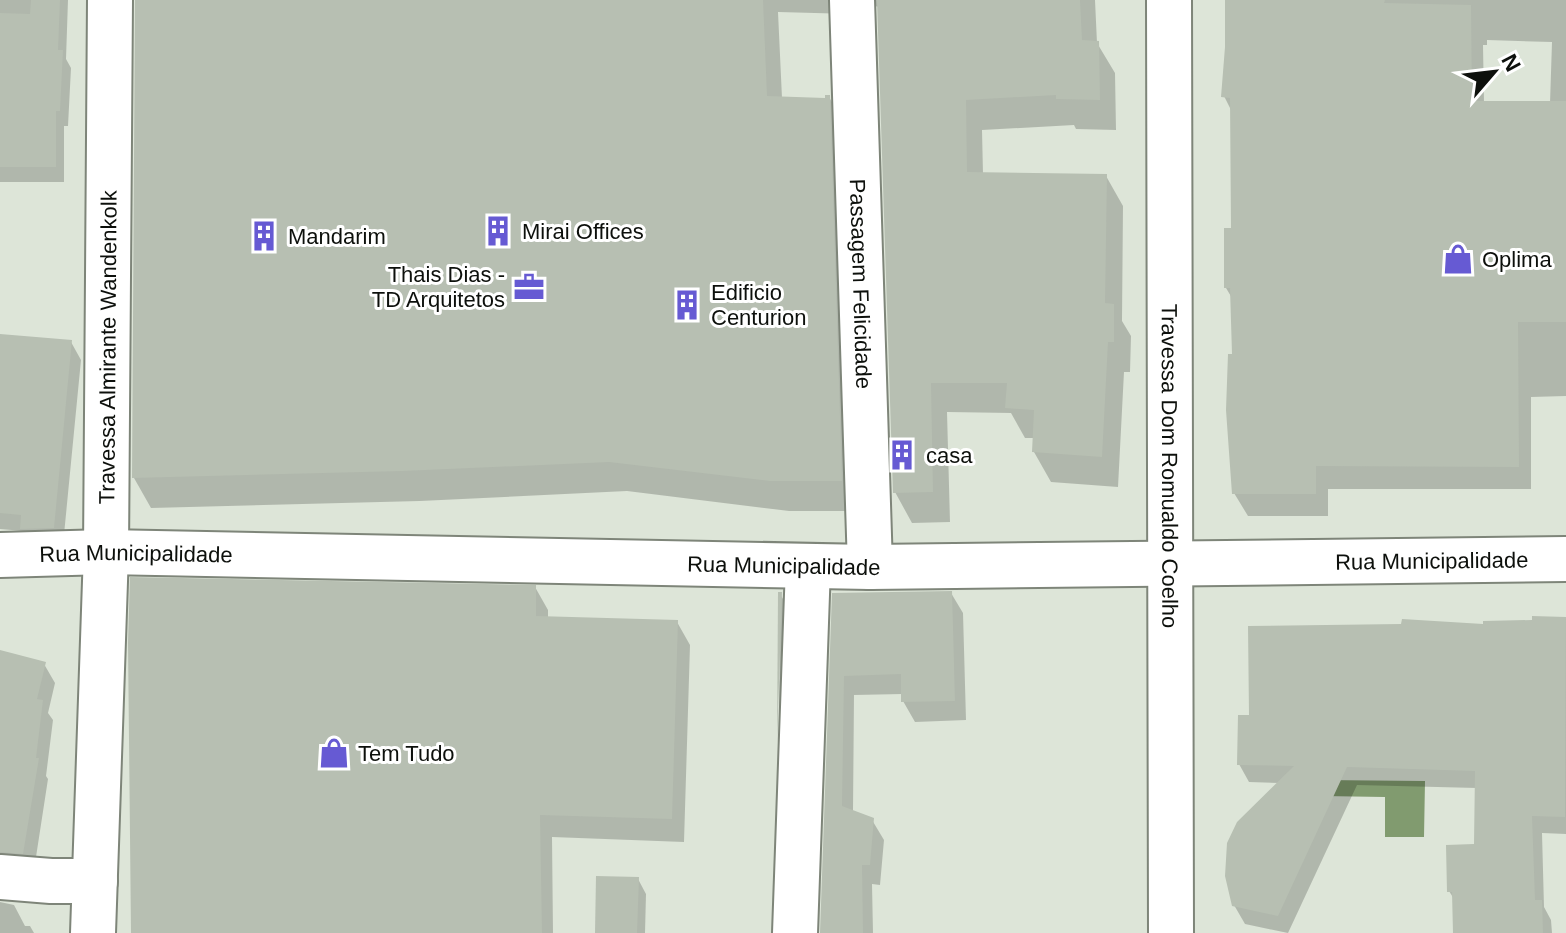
<svg xmlns="http://www.w3.org/2000/svg" width="1566" height="933" font-family="Arial,sans-serif">
  <style>
    .water { fill: #819b6f }
    .shadow { fill: #0003; fill-rule: evenodd }
    .building { fill: #b7bfb2 }
    .lines { fill: none; stroke-linecap: round; stroke-linejoin: round }
    .minor-casing { stroke: #7e8579; stroke-width: 48 }
    .minor { stroke: #fff; stroke-width: 44 }
    .labels { text-anchor: middle; stroke-width: 6; stroke-linejoin: round; paint-order: stroke }
    .poi-label { font-size: 22px; fill: #0d100c; stroke: #fff; text-anchor: start }
    .street-label { font-size: 22px; fill: #0d100c; stroke: #fff }
  </style>
  <rect width="100%" height="100%" fill="#dde5d8"/>
  <polygon class="water" points="1321,780 1425,781 1424,837 1385,837 1385,797 1322,796"/>
  <g class="shadow">
    <polygon points="0,0 68,0 66,59 71,68 68,126 64,126 64,182 0,182"/>
    <polygon points="137,0 1095,0 1097,43 1115,73 1116,130 1076,129 1074,125 982,130 983,174 1106,176 1123,206 1122,321 1131,336 1130,372 1124,372 1118,487 1051,482 1034,452 1034,438 1025,438 1011,413 947,412 950,522 912,523 895,492 879,7 870,5 851,14 778,12 782,98 827,100 829,97 846,127 858,511 789,511 627,491 420,501 151,508 134,478"/>
    <path d="M1227,0H1566V396L1531,397V489H1328V516H1248L1234,493L1232,298L1226,288L1233,230L1232,112L1224,96ZM1487,40L1552,42L1550,103H1484L1483,45H1487Z"/>
    <polygon points="0,336 71,342 81,360 63,545 32,546 23,531 0,529"/>
    <polygon points="535,587 548,610 548,618 677,622 690,645 684,842 552,837 553,933 133,933"/>
    <polygon points="951,593 963,613 966,720 915,722 903,701 903,694 854,695 853,812 872,820 884,840 880,885 872,884 873,933 822,933 834,595"/>
    <polygon points="780,594 794,617 789,758 779,741"/>
    <polygon points="1534,618 1566,619 1566,834 1542,833 1544,907 1551,920 1552,933 1455,933 1454,899 1449,891 1476,846 1477,788 1357,785 1288,933 1245,924 1234,905 1280,783 1249,782 1239,764 1251,717 1485,626 1534,622"/>
    <polygon points="0,652 44,664 55,683 48,713 53,720 46,776 48,779 34,870 0,873"/>
    <polygon points="638,879 646,894 645,933 597,933"/>
    <polygon points="0,902 14,905 25,926 30,926 34,933 0,933"/>
  </g>
  <g class="building">
    <polygon points="31,0 60,0 58,50 63,50 60,111 56,111 56,167 0,167 0,13 30,14"/>
    <polygon points="135,0 763,0 767,96 825,98 825,95 830,95 842,481 770,481 609,462 402,471 132,478"/>
    <polygon points="877,0 1080,0 1082,40 1099,41 1100,100 1056,99 1056,95 966,100 967,172 1107,174 1105,303 1114,304 1114,342 1108,342 1102,457 1032,452 1034,410 1005,408 1007,383 931,383 933,492 893,493"/>
    <polygon points="1225,0 1385,0 1384,3 1471,5 1472,101 1566,101 1566,322 1518,322 1519,467 1316,466 1316,494 1232,494 1226,410 1228,354 1232,354 1230,288 1224,288 1224,228 1231,228 1230,98 1221,97 1225,47"/>
    <polygon points="0,334 72,340 54,528 20,529 21,515 0,513"/>
    <polygon points="130,577 536,585 536,616 678,620 672,819 540,815 542,933 131,933 128,642"/>
    <polygon points="952,591 955,701 901,702 901,674 844,676 842,806 874,818 870,865 862,865 863,933 820,933 832,593"/>
    <polygon points="778,592 782,592 777,742"/>
    <polygon points="1532,616 1566,617 1565,817 1532,816 1535,900 1542,900 1543,933 1453,933 1452,892 1447,892 1446,845 1474,844 1475,771 1347,767 1278,916 1232,906 1225,876 1227,843 1237,822 1294,766 1237,765 1238,715 1249,715 1248,626 1401,624 1402,619 1483,624 1483,621 1532,620"/>
    <polygon points="0,650 46,662 37,699 43,700 36,758 39,758 23,854 0,852"/>
    <polygon points="596,876 639,877 637,933 595,933"/>
  </g>
  <g class="lines">
    <g class="minor-casing">
      <g id="minor">
        <path id="s1" d="M852,0L870,567"/>
        <path id="s2" d="M1169,0L1171,933"/>
        <path id="s3" d="M0,555L106,552L870,567L1566,559"/>
        <polyline points="0,877 51,881 95,881"/>
        <path id="s4" d="M93,933L106,552L110,0"/>
        <polyline points="795,933 808,566"/>
      </g>
    </g>
    <use href="#minor" class="minor"/>
  </g>
  <defs>
    <g id="building-bare" transform="scale(2.4)"><path d="M-4-6H4V6H1V3H-1V6H-4ZM-2.5-4.3h1.7v1.8h-1.7ZM.8-4.3h1.7v1.8H.8ZM-2.5-1h1.7V.8h-1.7ZM.8-1h1.7V.8H.8Z" fill="#665ad3" stroke="#fff" stroke-width="2.5" paint-order="stroke"/></g>
    <g id="shop-bare" transform="scale(2.4)"><path d="M-5-2.5h2.3a2.7 3.5 0 0 1 5.4 0H5L5.5 6h-11ZM-1.5-2.5h3a1.5 2.3 0 0 0-3 0Z" fill="#665ad3" stroke="#fff" stroke-width="2.5" paint-order="stroke"/></g>
    <g id="office-bare" transform="scale(2.4)"><path d="M-6-3h4V-5.5h4V-3h4V5H-6ZM-1-4.5V-3h2v-1.5ZM-6 0V1H6V0Z" fill="#665ad3" stroke="#fff" stroke-width="2.5" paint-order="stroke"/></g>
  </defs>
  <g fill-rule="evenodd">
    <use href="#building-bare" x="498" y="231"/>
    <use href="#building-bare" x="264" y="236"/>
    <use href="#shop-bare" x="1458" y="259"/>
    <use href="#office-bare" x="529" y="287"/>
    <use href="#building-bare" x="687" y="305"/>
    <use href="#building-bare" x="902" y="455"/>
    <use href="#shop-bare" x="334" y="753"/>
  </g>
  <g class="labels">
    <g class="poi-label">
      <text x="522" y="239">Mirai Offices</text>
      <text x="288" y="244">Mandarim</text>
      <text x="1482" y="267">Oplima</text>
      <text x="505" y="282" text-anchor="end">Thais Dias -<tspan x="505" dy="25">TD Arquitetos</tspan></text>
      <text x="711" y="300">Edificio<tspan x="711" dy="25">Centurion</tspan></text>
      <text x="926" y="463">casa</text>
      <text x="358" y="761">Tem Tudo</text>
    </g>
    <g class="street-label">
      <text dy="8" stroke="none"><textPath href="#s1" startOffset="284">Passagem Felicidade</textPath></text>
      <text dy="8" stroke="none"><textPath href="#s4" startOffset="586">Travessa Almirante Wandenkolk</textPath></text>
      <text dy="8" stroke="none"><textPath href="#s2" startOffset="466">Travessa Dom Romualdo Coelho</textPath></text>
      <text dy="8" stroke="none"><textPath href="#s3" startOffset="136">Rua Municipalidade</textPath></text>
      <text dy="8" stroke="none"><textPath href="#s3" startOffset="1432">Rua Municipalidade</textPath></text>
      <text dy="8" stroke="none"><textPath href="#s3" startOffset="784">Rua Municipalidade</textPath></text>
    </g>
  </g>
  <g transform="translate(1494 72) rotate(62)" stroke="#ffffff" stroke-width="6" paint-order="stroke">
  <path d="M0-6L14 30L0 20L-14 30Z" fill="#0d100c"/>
  <text y="-12" font-size="22" font-weight="bold" text-anchor="middle" fill="#0d100c">N</text>
  </g>
</svg>
